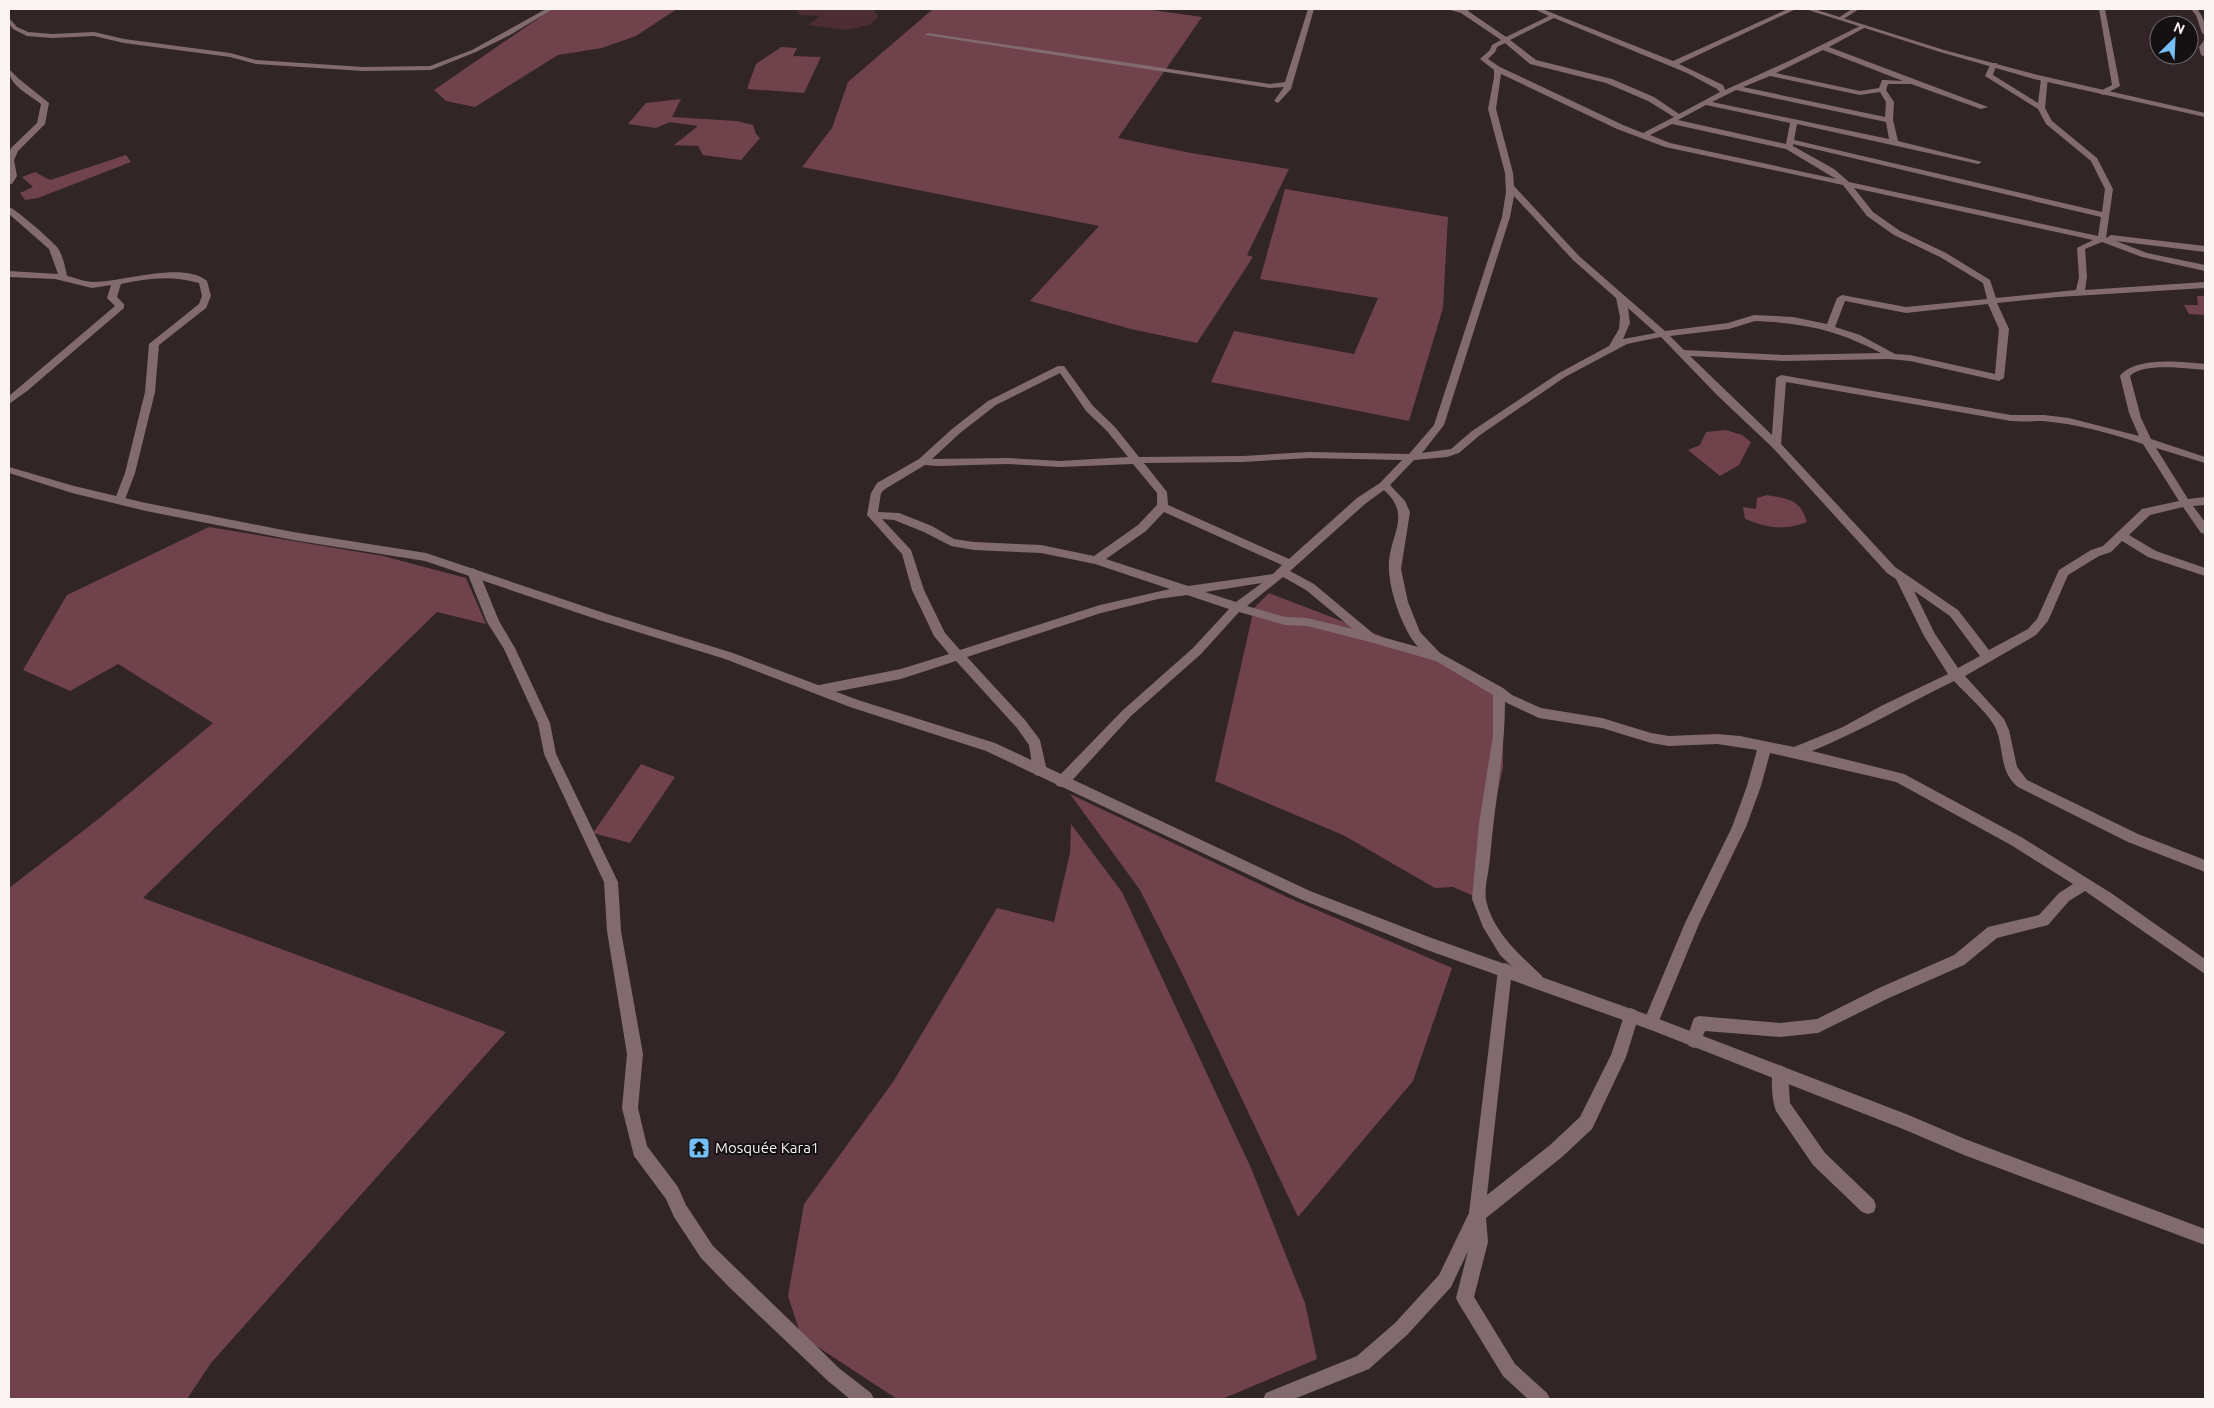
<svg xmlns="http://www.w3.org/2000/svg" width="2214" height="1408" font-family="Ubuntu,sans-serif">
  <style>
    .green { fill: #4b2d33 }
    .forest { fill: #70424b }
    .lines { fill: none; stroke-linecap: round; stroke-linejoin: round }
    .minor { fill: #826b6f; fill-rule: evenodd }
    .tertiary { fill: #826b6f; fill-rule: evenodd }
    .labels { text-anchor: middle; stroke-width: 4; stroke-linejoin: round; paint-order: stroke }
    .near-poi-label { font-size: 15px; fill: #fbf3f4; stroke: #151011; text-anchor: start }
  </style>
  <rect width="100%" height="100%" fill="#312527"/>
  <polygon class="green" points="796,9 874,9 878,17 869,25 847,30 808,25 820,16 800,15"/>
  <g class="forest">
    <polygon points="552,9 677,9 636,36 602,48 558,55 475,107 446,101 434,90"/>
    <polygon points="933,9 1145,9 1202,17 1118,138 1191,153 1289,169 1247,255 1253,257 1197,343 1131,329 1030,301 1099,226 802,167 832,128 848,82"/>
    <polygon points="781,47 797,48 793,56 821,57 804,93 747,89 756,64"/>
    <polygon points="681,99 672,117 737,121 753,125 756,134 760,138 741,160 703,155 698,146 674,145 698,126 670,122 656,128 628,124 646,103"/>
    <polygon points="126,155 131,162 38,198 25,200 20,193 33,187 22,177 35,172 50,180"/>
    <polygon points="1285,189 1448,217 1443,308 1409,421 1211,382 1234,331 1354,354 1378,298 1260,279"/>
    <polygon points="2197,296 2205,296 2205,315 2189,314 2184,305 2198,305"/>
    <polygon points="1726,430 1742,435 1751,442 1739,465 1720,476 1688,450 1700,445 1706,432"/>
    <path d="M1767,495C1789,499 1800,499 1807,522C1782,531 1769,528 1745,519L1743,507L1756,509L1757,498Z"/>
    <polygon points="209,527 383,556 466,578 486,624 437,612 143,898 506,1032 211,1363 187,1399 9,1399 9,888 101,817 213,723 118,664 70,691 23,670 67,595"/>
    <polygon points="1269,593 1381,636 1391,644 1439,659 1503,696 1503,767 1491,824 1483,900 1453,887 1435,888 1343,835 1215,781 1254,608"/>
    <polygon points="641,764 675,777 630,843 593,833"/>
    <polygon points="1070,794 1289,898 1452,968 1413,1081 1298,1217 1181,971 1140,890"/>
    <polygon points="1071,824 1122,892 1251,1168 1305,1303 1317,1359 1222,1399 897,1399 801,1336 788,1296 804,1204 893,1082 997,908 1054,922 1070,853"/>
  </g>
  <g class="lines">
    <g class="minor">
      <polygon points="546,9 553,9 510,35 476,52 431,70 363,71 256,64 230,57 124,43 94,36 52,38 27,36 13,29 9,24 9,18 17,27 28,32 52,34 94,32 124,39 230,53 256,60 363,67 430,66 472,50"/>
      <polygon points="1308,9 1314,9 1291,89 1278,103 1274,101 1284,87 1270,88 925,35 928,33 1270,84 1285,82"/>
      <path d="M1446,9H1469L1468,11L1506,37L1549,16L1534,9H1542L1673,61L1788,9H1796L1679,64L1723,85L1725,90L1789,61L1862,25H1866V27L1829,47L1988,107L1981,109L1911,84H1888L1886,90L1894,102L1893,120L1898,141L1982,162L1978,164L1797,124L1794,140L2102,212L2105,189L2091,161L2046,124L2038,109L1985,76L1991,63H1997L1993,75L2038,103L2041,79L2048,77L2045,108L2052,121L2097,158L2113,189L2106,238L2111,235L2205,246V252L2116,241L2147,253L2205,265V271L2142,257L2102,242L2085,249L2087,277L2085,290L2205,282V288L2058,297L1997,303L2009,329L2004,378L1999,381L1910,361L1889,359L1783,361L1690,356L1772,435L1776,378L1781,375L2011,415H2044L2069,418L2139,436L2129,413L2120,376C2136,356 2182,362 2205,364V370C2186,369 2144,362 2130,376L2141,418L2151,439L2205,457V463L2156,448L2188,499L2205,497V505L2193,506L2205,522V534L2201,533L2183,507L2150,515L2129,535L2156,551L2205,568V576L2148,557L2122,541L2111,552L2099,556L2068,575L2048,621L2036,635L1965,676L2004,719L2009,730L2017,767L2027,780L2138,834L2205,860V872L2128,842L2018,787C1998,771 2005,748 1995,727C1989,714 1965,693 1954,681C1907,704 1861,731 1812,751L1904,774L2021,837L2111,893L2205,959V974L2085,891L2069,901L2048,925L1997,938L1964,965L1889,998L1818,1033L1780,1037L1705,1031L1699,1046L1694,1048L1689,1046L1686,1041L1694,1018L1699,1016L1780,1023L1817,1019L1879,988L1954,955L1988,927L2039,915L2059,893L2073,884L2011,845L1896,782L1770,753L1761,786L1746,827L1699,924L1656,1028L1651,1030L1646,1028L1643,1023L1685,923L1732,827L1747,786L1757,750L1717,744L1669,746L1651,743L1602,728L1539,718L1505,702C1505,755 1494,806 1490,858C1489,871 1484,888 1486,900C1493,932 1520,955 1542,976L1544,981L1542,986L1537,988L1532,986L1500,955L1483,927L1472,899L1479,823L1493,736V695L1436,661L1370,642L1307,626L1285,625L1239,612L1201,654L1131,716L1067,786L1062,787L1057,786L1055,782L1057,778L1123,710L1193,648L1229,609L1187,595L1158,599L1101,613L967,657L1025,720L1040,740L1047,771L1045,775L1040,776L1035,775L1033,771L1029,745L1017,728L956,661L901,679L819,695L815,693L813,690L815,687L819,685L901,669L949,654L934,636L912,590L902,554L867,515L871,493L877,483L919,459L952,429L988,401L1058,366H1064L1093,406L1115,427L1139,457L1243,456L1309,452L1409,454L1434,425L1502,217L1506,192L1505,173L1488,109L1494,77V70L1480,59L1490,50L1492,45L1501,40L1461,13ZM1554,18L1687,73L1717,89L1720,92L1679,114L1654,97L1612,79L1536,60L1510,40ZM1505,43L1530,64L1606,83L1648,101L1674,117L1643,133L1623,125L1500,67L1488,59L1495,52L1497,47ZM1823,50L1903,81L1885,80H1882L1879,88L1860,91L1776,73ZM1501,74L1617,129L1665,147L1843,185L1867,216L1894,235L1940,257L1983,283L1987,299L1906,307L1842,295L1837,298L1827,324L1793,317L1754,315L1728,323L1665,331L1579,256L1514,186L1513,173L1496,109ZM1770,76L1860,95L1880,92L1886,102L1885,117L1743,87ZM1736,90L1886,122L1889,139L1712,102ZM1706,105L1790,123L1786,144L1678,120ZM1672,124L1786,149L1836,179L1670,143L1650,135ZM1793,144L2101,217L2098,236L1849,182L1834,169L1793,146ZM1854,188L2093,240L2077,248L2079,277L2076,290L1996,298L1990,280L1946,253L1900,231L1873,212ZM1514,196L1573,260L1616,298L1620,317L1619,329L1609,346L1559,373L1472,431L1451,449L1422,453L1444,425L1510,217ZM1845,301L1906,313L1988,304L1999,329L1995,374L1910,355L1895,354L1860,335L1835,327ZM1628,308L1656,333L1623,339L1630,323ZM1755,321C1804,323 1837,330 1881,353L1783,355L1684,350L1670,336L1729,329ZM1661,337L1717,395L1772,447L1887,573L1896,579L1924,636L1948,674L1881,706L1843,727L1794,747L1740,736L1717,734L1669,736L1651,733L1602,718L1541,708L1512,695L1503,688L1440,653L1420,632L1408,602L1401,569L1410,512L1405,501L1390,485L1414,460L1447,457L1459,453L1480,435L1565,377L1627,344ZM1060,373L1086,411L1107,431L1128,457L1060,461L1007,458L932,459L960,433L996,405ZM1786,382L2011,421C2022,422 2032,421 2043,421C2077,424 2110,433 2143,444L2179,501L2142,509L2103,546L2091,550L2059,570L2037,619L2028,629L1989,650L1958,610L1895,567L1781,444ZM1309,458L1402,460L1380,483L1357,498L1289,559L1168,505L1167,492L1144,463L1243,462ZM1007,464L1060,467L1133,464L1157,493V505L1138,525L1094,556L1041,545L974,542L954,539L932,526L899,513L878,512L881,493L885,489L925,465L937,466ZM1384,490C1411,515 1392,531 1389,561C1387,586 1402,629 1418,647L1375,635L1314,584L1290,571L1365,504ZM1164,512L1282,565L1273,574L1188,586L1106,559L1146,531ZM882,519L894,520L924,532L951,546L974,550L1041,553L1095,564L1170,589L1100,605L960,650L945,633L924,590L911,550ZM1283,577L1306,590L1353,629L1307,618L1285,617L1247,606ZM1262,583L1236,602L1205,592ZM1914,591L1950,616L1980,656L1958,668L1935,634Z"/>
      <polygon points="1852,9 1859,9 1842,20 1838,20 1838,18"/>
      <polygon points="2099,9 2105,9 2120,86 2103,95 2099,93 2100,91 2112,85"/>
      <path d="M2191,9H2197C2204,17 2205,24 2205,35L2202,33L2196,15Z"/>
      <polygon points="2205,39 2205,57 2201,55 2199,47"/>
      <path d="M9,69L19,79L49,103L45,124L18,151L14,160L17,176L12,184H9V153L11,148L37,123L41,104C30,95 8,85 9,69Z"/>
      <path d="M9,207C17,210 51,240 57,247C63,255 65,267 67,276C76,278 85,282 94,282C123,282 183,261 207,281L211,296L206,308L159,345L155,392L135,473L124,502H116L115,499L125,473L145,392L149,344L199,304L202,296L199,283C173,275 146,278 121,284L117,297L124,304V308L27,391L9,404V396L115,306L107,298L111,285L92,288L55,279L9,277V271L58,274L49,249L9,214Z"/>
      <polygon points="473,568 479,572 499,621 515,648 550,723 556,754 618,882 621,931 643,1054 638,1108 647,1146 678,1187 686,1205 713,1246 840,1369 871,1393 874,1399 850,1399 828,1381 729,1287 701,1258 674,1217 666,1199 634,1156 622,1108 627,1054 607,931 604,882 544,754 538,723 504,649 487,622 467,572"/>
      <polygon points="1505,963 1510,965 1512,970 1487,1195 1550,1145 1580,1117 1611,1055 1626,1010 1631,1008 1636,1010 1639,1015 1626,1057 1592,1129 1562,1157 1486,1218 1488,1242 1474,1297 1515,1364 1547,1393 1550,1399 1528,1399 1503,1376 1459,1304 1456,1298 1468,1251 1451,1287 1407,1335 1369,1369 1294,1399 1263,1399 1266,1393 1357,1356 1395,1323 1439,1275 1469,1213 1498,970 1500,965"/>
      <path d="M1780,1065L1786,1068L1788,1073L1790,1103L1825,1153L1874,1200L1876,1206L1874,1212L1868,1214L1862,1212L1813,1165L1776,1111C1772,1100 1770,1078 1774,1068Z"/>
    </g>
    <g class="tertiary">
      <polygon points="1805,9 1814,9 1944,50 2038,75 2205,113 2205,117 2034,79 1940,52"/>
      <polygon points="9,467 74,486 146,503 293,532 426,553 607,614 733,653 858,700 995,743 1310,891 1429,937 1651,1016 1906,1114 1965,1139 2205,1229 2205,1245 1964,1155 1903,1129 1651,1030 1427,950 1300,899 986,751 850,707 725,659 599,620 425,561 293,540 146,511 72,493 9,473"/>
    </g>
  </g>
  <defs>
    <g id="temple-square" transform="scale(1.125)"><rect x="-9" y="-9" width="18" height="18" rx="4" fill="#74c0f6" stroke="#151011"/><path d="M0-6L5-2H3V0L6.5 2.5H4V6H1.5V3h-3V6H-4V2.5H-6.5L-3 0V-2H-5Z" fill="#111"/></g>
  </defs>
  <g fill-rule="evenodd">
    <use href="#temple-square" x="699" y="1148"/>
  </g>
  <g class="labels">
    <g class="near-poi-label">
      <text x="715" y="1153">Mosquée Kara1</text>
    </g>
  </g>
  <rect width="2214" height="1408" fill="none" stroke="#fbf3f4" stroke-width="20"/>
  <g transform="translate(2174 40) rotate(24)"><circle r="24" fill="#151011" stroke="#716b6c"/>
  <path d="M0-4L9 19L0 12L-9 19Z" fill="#74c0f6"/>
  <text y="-8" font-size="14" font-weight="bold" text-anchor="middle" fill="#fbf3f4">N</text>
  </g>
</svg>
